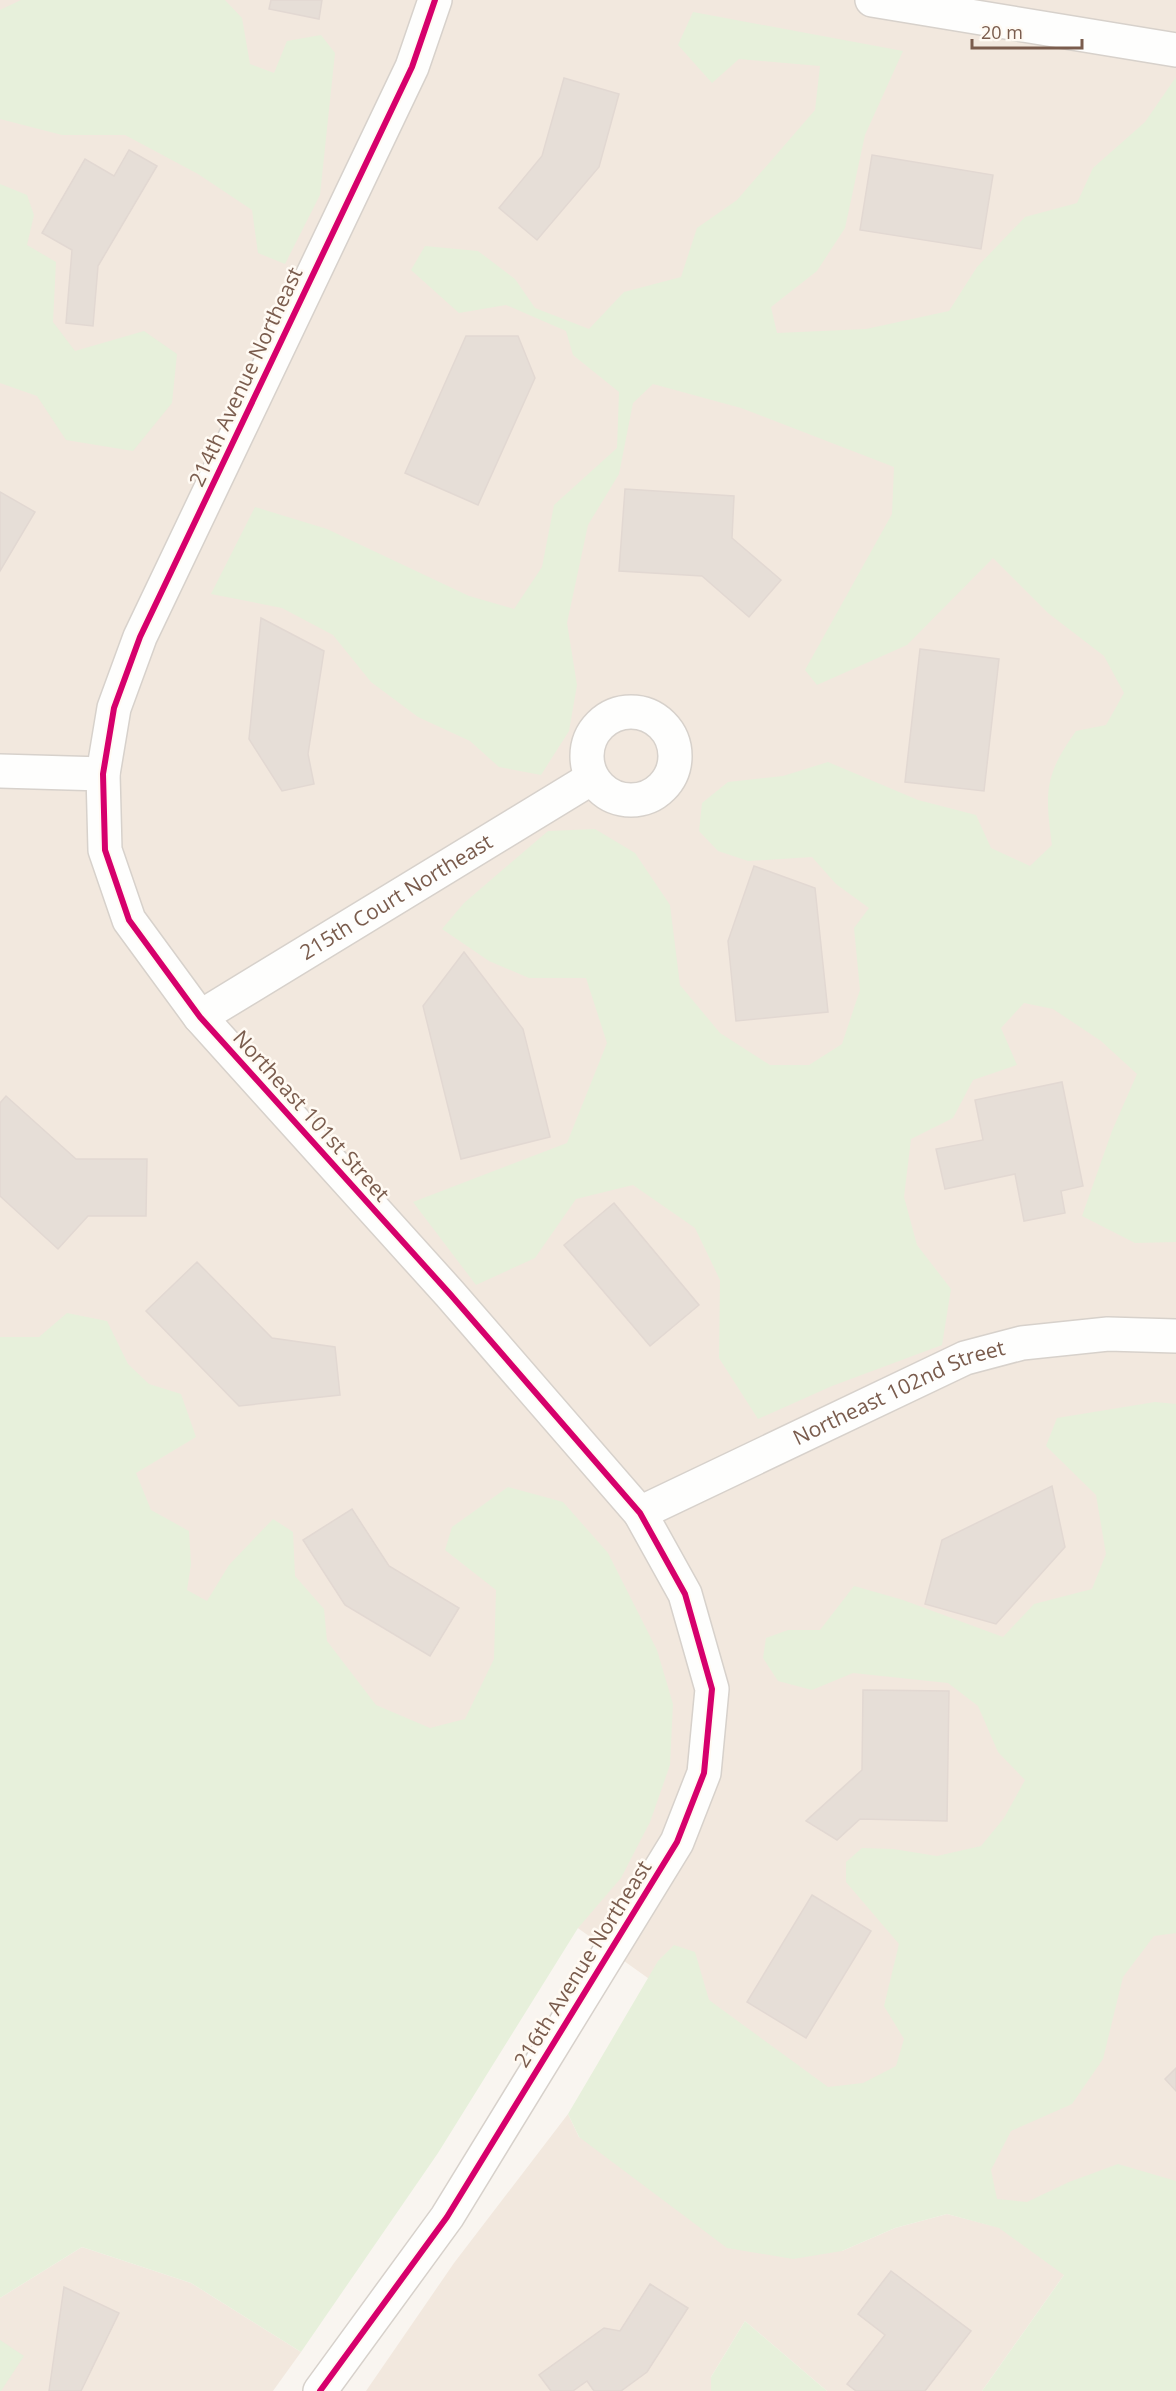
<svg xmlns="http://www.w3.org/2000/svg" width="1176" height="2391" font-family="'Open Sans',sans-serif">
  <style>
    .residential { fill: #f2e8de }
    .green { fill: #e7f0db }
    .building { fill: #e6ded7; stroke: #e2d8d2; stroke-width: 1.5 }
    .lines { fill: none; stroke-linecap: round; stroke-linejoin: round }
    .street-casing { stroke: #d7d1cb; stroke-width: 36 }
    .street { stroke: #fefefd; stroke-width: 33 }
    .cycleway-casing { stroke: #fffaf3; stroke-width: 10 }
    .cycleway { stroke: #d6006c; stroke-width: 6 }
    .labels { text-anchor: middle; stroke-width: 5; stroke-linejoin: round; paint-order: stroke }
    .street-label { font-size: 21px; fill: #7a5c4d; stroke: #fffaf3 }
  </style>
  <rect width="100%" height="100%" fill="#f9f5f0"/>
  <g class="residential">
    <polygon points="0,0 1176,0 1176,2355 1064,2275 982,2391 827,2391 745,2321 711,2377 711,2391 366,2391 454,2263 568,2114 579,2137 842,2251 895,2228 947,2214 997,2227 0,1516"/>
    <polygon points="82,2247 191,2283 301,2352 273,2391 0,2391 0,2298"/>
  </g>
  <g class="green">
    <polygon points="21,0 225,0 242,18 250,64 274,73 287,41 321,35 335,53 320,195 285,264 258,253 252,210 198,174 125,135 62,135 0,119 0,10"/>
    <path d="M693,12L903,51L865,135L845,228L817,271L771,307L777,333L866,329L949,311L977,267L1025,217L1077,203L1093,168L1145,122L1176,77V1242L1135,1243L1082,1216L1112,1131L1137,1074L1101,1041L1053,1009L1024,1003L1001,1028L1017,1065L973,1080L953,1118L911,1139L904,1197L917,1245L951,1289L942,1345L832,1386L758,1419L719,1358L720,1280L695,1228L633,1185L576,1199L535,1258L476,1285L413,1202L567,1143L607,1043L586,978H529L489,961L442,929L464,903L548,831L595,829L635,853L670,905L680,985L720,1033L770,1065H809L842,1044L860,990L854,928L869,908L836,884L812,857L748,861L718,851L699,831L702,803L728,782L783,776L828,762L918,800L976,815L991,848L1030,866L1052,845C1045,792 1044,776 1076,731L1106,725L1124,693L1104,656L1048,613L993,558L907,645L817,685L805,670L892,514L894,467L741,408L653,384L633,403L619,474L588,525L567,623L577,685L569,731L541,775L499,767L470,741L418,717L371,682L333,635L282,608L211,594L255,507L327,529L469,596L514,609L542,567L554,505L617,448L619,392L573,355L566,331L506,305L459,313L411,270L425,246L478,251L515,279L535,308L589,329L624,292L681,277L697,228L737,200L815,110L820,66L739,59L712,83L678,45Z"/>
    <polygon points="0,184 27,195 34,215 27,245 56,262 53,322 75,351 144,331 177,354 172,403 133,451 66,440 37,396 0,383"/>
    <polygon points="67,1313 107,1321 128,1364 149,1384 181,1394 196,1437 136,1473 151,1510 189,1531 191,1564 187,1590 207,1601 229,1565 273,1519 293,1532 295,1576 324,1609 327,1641 376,1705 430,1728 465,1719 494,1659 496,1590 445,1550 452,1527 508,1487 563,1502 608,1553 657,1650 673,1704 670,1765 650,1822 621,1878 578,1928 438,2153 301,2352 191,2283 82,2247 0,2298 0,1337 39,1337"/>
    <polygon points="1155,1402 1176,1404 1176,1933 1154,1936 1123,1977 1103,2059 1072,2104 1011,2131 991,2170 997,2199 1027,2202 1069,2182 1118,2164 1176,2181 1176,2391 982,2391 1064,2275 999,2228 947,2214 895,2228 842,2251 793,2259 727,2248 579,2137 568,2114 658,1961 674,1945 695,1952 709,2000 828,2087 863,2083 896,2066 904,2039 884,2006 899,1944 846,1882 846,1862 862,1848 893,1849 937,1856 981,1846 1004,1818 1025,1780 998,1752 978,1706 948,1683 853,1673 812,1690 778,1681 763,1658 766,1638 788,1630 820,1630 854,1586 903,1600 1003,1637 1034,1604 1092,1589 1106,1554 1096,1495 1046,1446 1057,1418"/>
    <polygon points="745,2321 827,2391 711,2391 711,2377"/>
    <polygon points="0,2340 24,2356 1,2391 0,2391"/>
  </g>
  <g class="building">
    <polygon points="271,0 322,0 319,19 269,9"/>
    <polygon points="564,78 619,94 599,167 537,240 499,208 542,156"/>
    <polygon points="129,150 157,166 98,266 93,326 66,323 72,250 42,233 85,159 114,176"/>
    <polygon points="872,155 993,175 981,249 860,230"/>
    <polygon points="466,336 518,336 535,378 478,505 405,473"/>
    <polygon points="625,489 734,496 732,538 781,580 749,617 702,576 619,571"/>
    <polygon points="0,492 35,512 0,571"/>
    <polygon points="261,618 324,651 308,754 314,784 282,791 249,739"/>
    <polygon points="920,649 999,659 984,791 905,782"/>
    <polygon points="754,866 815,888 828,1012 736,1021 728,941"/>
    <polygon points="464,952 523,1029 550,1137 461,1159 423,1006"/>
    <polygon points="1062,1082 1083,1186 1061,1191 1065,1213 1024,1221 1015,1174 945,1189 936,1149 983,1140 975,1100"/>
    <polygon points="6,1096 76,1159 147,1159 146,1216 88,1216 58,1249 0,1196 0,1103"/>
    <polygon points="614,1203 699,1305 650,1346 564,1245"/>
    <polygon points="197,1262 272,1338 335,1347 340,1395 239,1406 146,1311"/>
    <polygon points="1052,1486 1065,1547 996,1624 925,1604 942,1540"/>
    <polygon points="352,1509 389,1566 459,1608 430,1656 345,1605 303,1540"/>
    <polygon points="863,1690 949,1691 947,1821 860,1819 837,1840 806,1821 862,1770"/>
    <polygon points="812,1895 871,1931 806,2038 747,2002"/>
    <polygon points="1176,2068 1176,2091 1165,2079"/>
    <polygon points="891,2271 971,2331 925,2391 856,2391 847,2384 885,2335 858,2314"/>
    <polygon points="650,2284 688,2308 647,2372 621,2391 594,2391 587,2381 573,2391 551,2391 539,2375 604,2328 620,2331"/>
    <polygon points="64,2287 119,2313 81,2391 49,2391"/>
  </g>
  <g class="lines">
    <g class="street-casing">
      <g id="street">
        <polyline points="872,0 1176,50"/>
        <circle cx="631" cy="756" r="44"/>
        <polyline points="0,771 103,774"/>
        <path id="s1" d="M200,1017L592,778"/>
        <path id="s2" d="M640,1513L965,1358L1022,1343L1108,1334L1176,1336"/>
        <polyline points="320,2391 447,2217 677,1842 704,1773 712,1689 685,1594 640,1513 450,1294 200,1017 129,920 105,850 103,774 114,708 140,637 412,67 435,0"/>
      </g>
    </g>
    <use href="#street" class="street"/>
    <g class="cycleway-casing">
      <polyline id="cycleway" points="320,2391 447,2217 677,1842 704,1773 712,1689 685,1594 640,1513 450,1294 200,1017 129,920 105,850 103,774 114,708 140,637 412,67 435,0"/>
    </g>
    <use href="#cycleway" class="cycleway"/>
  </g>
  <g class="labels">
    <g class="street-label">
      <text transform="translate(246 377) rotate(-65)" y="7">214th Avenue Northeast</text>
      <text dy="7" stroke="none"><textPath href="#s1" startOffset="230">215th Court Northeast</textPath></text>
      <text transform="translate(311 1116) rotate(48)" y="7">Northeast 101st Street</text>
      <text dy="7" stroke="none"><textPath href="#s2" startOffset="286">Northeast 102nd Street</textPath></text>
      <text transform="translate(583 1964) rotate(-58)" y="7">216th Avenue Northeast</text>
    </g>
  </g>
  <path d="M972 39v9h110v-9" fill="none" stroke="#7a5c4d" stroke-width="3"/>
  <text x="981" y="39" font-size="18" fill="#7a5c4d" stroke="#fffaf3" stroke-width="4.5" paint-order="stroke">20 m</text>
</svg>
